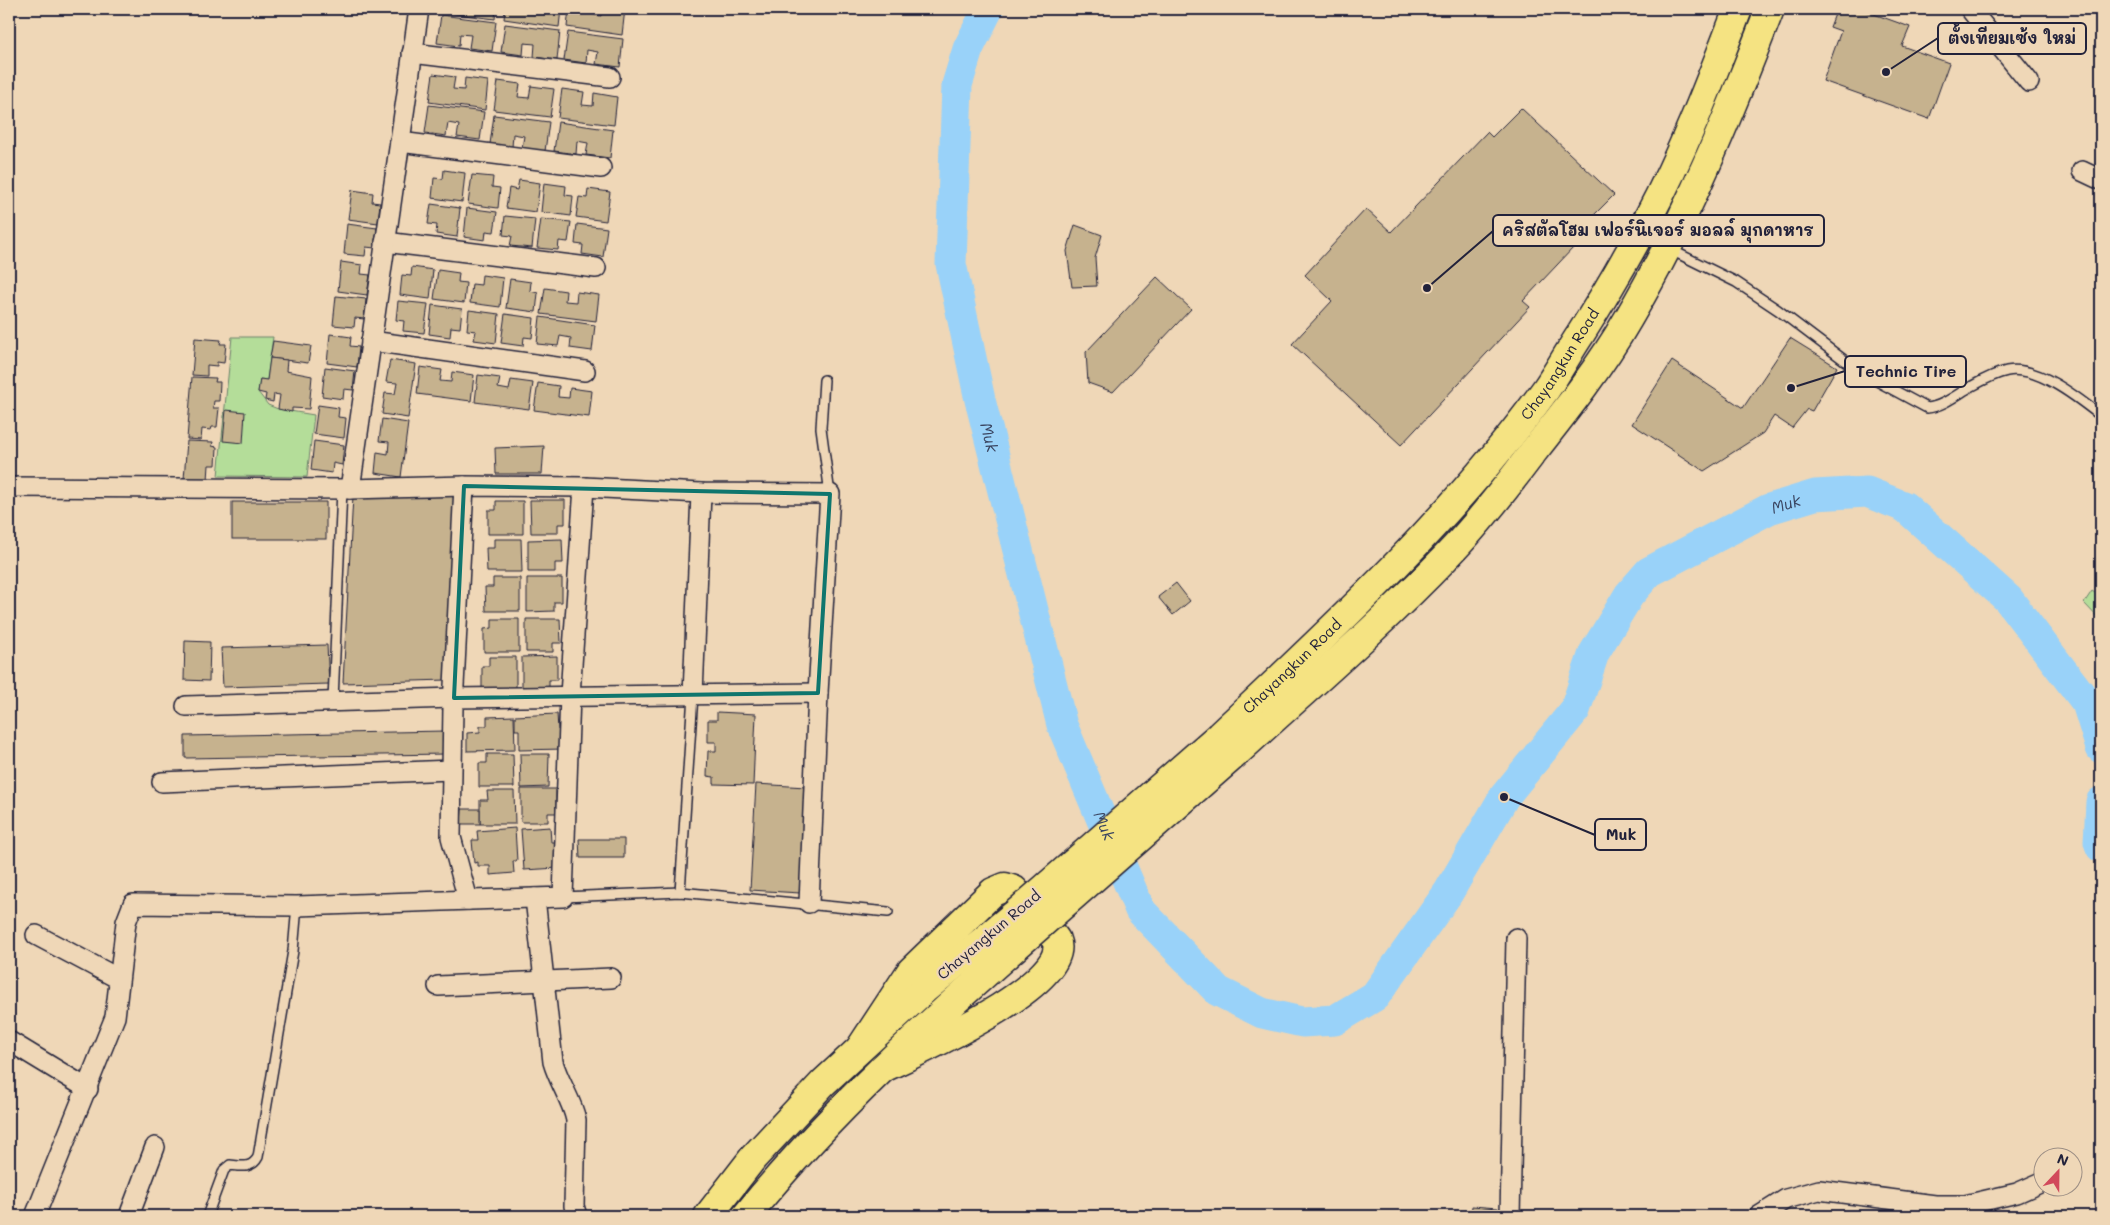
<svg xmlns="http://www.w3.org/2000/svg" width="2110" height="1225" font-family="Mali,'Playpen Sans Thai',sans-serif">
  <style>
    .green { fill: #b4dd99; stroke: #6b806a }
    .lines { fill: none; stroke-linecap: round; stroke-linejoin: round }
    .river { stroke: #99d2f9; stroke-width: 31 }
    .building { fill: #c6b28e; stroke: #22223b }
    .service-casing { stroke: #22223b; stroke-width: 12 }
    .minor-casing { stroke: #22223b; stroke-width: 22 }
    .primary-casing { stroke: #22223b; stroke-width: 31 }
    .service { stroke: #efd7b7; stroke-width: 9 }
    .minor { stroke: #efd7b7; stroke-width: 19 }
    .primary { stroke: #f5e382; stroke-width: 28 }
    .primary-bridge-casing { stroke: #22223b; stroke-width: 31; stroke-linecap: butt }
    .primary-bridge { stroke: #f5e382; stroke-width: 28 }
    .marked { fill: none; stroke: #0f766e; stroke-width: 4; stroke-linejoin: round }
    .labels { text-anchor: middle; stroke-width: 4.5; stroke-linejoin: round; paint-order: stroke }
    .street-label { font-size: 15px; fill: #22223b; stroke: #efd7b7 }
    .water-label { font-size: 16px; font-style: italic; fill: #3a4561; stroke: #efd7b7 }
    .leader { fill: none; stroke: #22223b; stroke-width: 2 }
    .callout-dot { fill: #22223b; stroke: #efd7b7; stroke-width: 2 }
    .callout { fill: #efd7b7; stroke: #22223b; stroke-width: 2 }
    .callout-label { font-size: 16px; text-anchor: middle; font-weight: bold; fill: #22223b }
  </style>
  <rect width="100%" height="100%" fill="#efd7b7"/>
  <filter id="ink" filterUnits="userSpaceOnUse"><feTurbulence type="fractalNoise" baseFrequency=".02" numOctaves="2"/><feDisplacementMap in="SourceGraphic" scale="10" xChannelSelector="R" yChannelSelector="G"/><feConvolveMatrix kernelMatrix="1 2 1 2 8 2 1 2 1" color-interpolation-filters="sRGB"/></filter>
  <g filter="url(#ink)">
    <g class="green">
      <polygon points="232,337 273,337 267,380 260,379 258,392 268,405 278,409 314,415 307,477 218,476"/>
      <polygon points="2092,591 2101,597 2101,621 2084,603"/>
    </g>
    <g class="lines">
      <g class="river">
        <path id="s1" d="M988,9L968,49L957,85L951,264L980,400L1062,725L1140,910L1218,991L1262,1013L1302,1022L1335,1020L1375,996L1448,893L1504,797L1575,710L1594,653L1629,595L1649,572L1769,509L1815,495L1867,492L1905,507L2008,599L2087,703L2101,748"/>
        <polyline points="2101,802 2099,842 2101,847"/>
      </g>
    </g>
    <g class="building">
      <polygon points="440,9 496,9 495,19 440,12"/>
      <polygon points="505,9 561,9 559,27 504,19"/>
      <polygon points="569,9 591,9 590,14 601,16 602,9 625,9 622,35 567,27"/>
      <polygon points="1837,9 1860,9 1910,27 1902,46 1949,63 1929,119 1823,81 1841,31 1830,27"/>
      <polygon points="441,15 496,22 492,51 469,48 471,35 460,34 459,46 437,43"/>
      <polygon points="505,24 560,31 557,60 534,57 535,44 524,43 523,55 501,52"/>
      <polygon points="568,32 623,39 620,67 596,64 598,52 587,50 586,63 564,60"/>
      <polygon points="433,74 455,77 453,89 464,90 465,78 488,81 485,110 429,102"/>
      <polygon points="498,81 520,84 518,97 529,98 531,86 554,89 550,117 494,110"/>
      <polygon points="562,89 584,92 582,105 593,106 594,93 617,97 614,125 558,118"/>
      <polygon points="429,105 484,112 480,140 457,137 459,125 448,123 446,136 425,133"/>
      <polygon points="1521,108 1614,195 1585,224 1591,229 1523,301 1530,307 1401,445 1292,344 1332,301 1305,275 1366,209 1391,232 1487,132 1492,137"/>
      <polygon points="494,115 549,122 545,151 522,148 524,136 513,134 512,147 490,144"/>
      <polygon points="558,122 613,130 610,158 586,155 588,143 577,141 576,154 554,151"/>
      <polygon points="444,170 465,173 462,202 432,198 434,178 443,179"/>
      <polygon points="472,175 493,177 492,187 500,188 498,208 468,204"/>
      <polygon points="519,180 540,183 536,212 506,208 509,188 517,190"/>
      <polygon points="544,183 566,186 565,195 573,196 571,216 541,212"/>
      <polygon points="588,189 610,192 606,221 576,217 579,197 587,198"/>
      <polygon points="352,190 373,193 372,202 380,203 378,223 348,219"/>
      <polygon points="431,204 460,208 457,237 436,234 437,225 428,224"/>
      <polygon points="467,208 497,212 494,232 486,231 485,240 464,237"/>
      <polygon points="505,216 535,219 532,248 510,246 512,236 503,235"/>
      <polygon points="541,219 571,222 568,242 559,241 558,250 537,248"/>
      <polygon points="347,224 377,228 375,248 366,247 365,256 344,254"/>
      <polygon points="577,224 607,228 603,257 582,254 583,245 575,244"/>
      <polygon points="1075,225 1102,235 1095,258 1097,286 1072,287 1067,251"/>
      <polygon points="341,262 362,265 361,274 370,275 367,295 338,291"/>
      <polygon points="412,267 433,270 430,299 400,295 402,275 411,276"/>
      <polygon points="438,270 459,273 458,282 466,283 464,303 434,299"/>
      <polygon points="482,275 503,278 500,307 470,303 472,284 481,285"/>
      <polygon points="1157,277 1191,309 1113,392 1088,383 1086,352"/>
      <polygon points="510,279 531,282 530,291 538,293 536,312 506,308"/>
      <polygon points="545,288 566,291 565,301 576,302 577,292 599,295 596,321 541,314"/>
      <polygon points="336,296 366,299 364,319 355,318 354,327 333,325"/>
      <polygon points="398,301 428,304 424,333 403,331 404,321 396,320"/>
      <polygon points="432,305 462,309 460,328 451,327 450,337 429,334"/>
      <polygon points="469,310 499,314 496,343 474,340 476,331 467,330"/>
      <polygon points="505,314 534,318 532,338 524,337 523,346 501,343"/>
      <polygon points="540,317 595,325 592,351 570,348 571,338 560,336 558,346 537,344"/>
      <polygon points="330,334 351,337 350,346 359,347 357,367 327,363"/>
      <polygon points="195,338 221,340 220,344 226,344 224,363 217,362 217,366 207,365 207,376 192,375"/>
      <polygon points="1790,338 1837,367 1812,411 1807,409 1792,428 1774,416 1763,433 1704,471 1632,424 1672,361 1743,408"/>
      <polygon points="273,341 311,346 308,363 270,358"/>
      <polygon points="270,358 287,360 286,371 312,376 309,409 292,408 292,412 278,409 280,395 274,394 273,402 265,400 266,394 258,392 260,379 267,380"/>
      <polygon points="390,360 416,364 408,418 382,414 385,393 395,394 397,383 386,382"/>
      <polygon points="325,367 355,371 353,390 344,389 343,399 322,396"/>
      <polygon points="420,367 442,370 440,381 451,382 452,372 474,375 471,401 417,394"/>
      <polygon points="478,375 500,378 498,388 509,390 511,380 533,383 529,409 475,402"/>
      <polygon points="192,377 216,378 215,382 220,382 219,401 214,401 213,408 219,408 217,427 212,427 211,430 202,429 201,440 187,439"/>
      <polygon points="538,383 559,386 558,397 569,398 570,388 592,391 589,417 534,410"/>
      <polygon points="318,405 339,408 338,417 346,418 344,438 314,434"/>
      <polygon points="226,410 245,412 243,443 223,441"/>
      <polygon points="382,419 408,423 401,477 375,473 377,452 388,454 389,442 379,441"/>
      <polygon points="187,441 213,442 212,446 217,447 216,465 209,465 208,480 184,479"/>
      <polygon points="314,441 344,445 342,465 333,463 332,473 311,470"/>
      <polygon points="544,446 542,474 496,474 495,448"/>
      <polygon points="456,495 447,680 343,683 353,496"/>
      <polygon points="530,500 565,500 565,524 558,524 558,533 531,533"/>
      <polygon points="496,501 523,501 523,534 488,534 488,510 496,510"/>
      <rect x="232" y="502" width="94" height="37"/>
      <polygon points="494,539 521,539 522,572 487,572 486,548 494,548"/>
      <polygon points="562,539 563,563 555,563 555,572 528,572 528,540"/>
      <polygon points="493,578 520,578 520,611 486,611 485,587 493,587"/>
      <polygon points="527,578 562,578 562,602 554,602 554,611 527,612"/>
      <polygon points="1176,583 1190,601 1173,615 1158,597"/>
      <polygon points="492,619 519,619 519,652 484,652 484,629 492,628"/>
      <polygon points="526,619 560,619 561,643 553,643 553,652 526,652"/>
      <polygon points="185,641 210,642 209,681 184,680"/>
      <polygon points="327,645 329,684 223,687 221,648"/>
      <polygon points="557,656 557,680 549,680 549,689 522,690 522,657"/>
      <polygon points="489,657 516,657 516,690 482,690 482,666 489,666"/>
      <polygon points="717,712 756,714 753,785 714,784 714,777 707,776 708,751 716,751 716,742 708,742 708,720 717,720"/>
      <polygon points="557,714 558,730 562,730 563,749 519,750 519,730 515,730 515,716"/>
      <polygon points="514,716 515,750 467,751 467,733 480,732 480,726 487,726 487,717"/>
      <polygon points="445,731 446,754 185,758 185,736"/>
      <polygon points="487,754 513,754 514,787 479,787 479,763 487,763"/>
      <polygon points="520,754 549,754 548,787 521,788"/>
      <polygon points="756,784 806,787 800,893 750,890"/>
      <polygon points="521,789 556,789 556,813 548,813 548,822 521,822"/>
      <polygon points="487,791 514,791 515,824 480,824 480,800 488,800"/>
      <polygon points="462,809 480,809 480,824 461,824"/>
      <polygon points="550,827 551,842 556,842 558,868 524,870 521,829"/>
      <polygon points="515,828 517,861 513,861 514,873 490,875 490,866 478,866 478,862 474,863 472,840 478,840 477,831"/>
      <polygon points="579,839 624,839 624,858 580,858"/>
      <polygon points="1472,1206 1498,1208 1497,1216 1471,1216"/>
    </g>
    <g class="lines">
      <g class="service-casing">
        <g id="service">
          <path d="M1669,249L1736,282L1778,310L1860,372L1927,408C1940,407 1954,397 1965,390C1978,383 1992,374 2007,371C2037,365 2078,398 2101,416"/>
          <polyline points="824,380 821,428 830,494"/>
          <polyline points="333,701 342,489"/>
          <polyline points="680,892 693,695"/>
          <polyline points="563,897 680,892 888,912"/>
          <path d="M207,1216L224,1170L230,1165C241,1166 252,1169 258,1157L293,951L297,906"/>
        </g>
      </g>
      <g class="minor-casing">
        <g id="minor">
          <polyline points="1970,9 2029,82"/>
          <polyline points="412,53 610,77"/>
          <polyline points="400,142 601,168"/>
          <polyline points="2082,171 2101,180"/>
          <polyline points="385,242 596,268"/>
          <polyline points="371,341 585,371"/>
          <polyline points="464,486 453,706 451,837 468,900"/>
          <polyline points="9,487 350,489 464,486 584,487 701,493 830,494 818,693 809,903"/>
          <polyline points="350,489 419,9"/>
          <polyline points="693,695 701,493"/>
          <polyline points="186,706 454,698 818,693"/>
          <polyline points="162,782 451,770"/>
          <path d="M535,898L553,1062C559,1083 572,1100 576,1120L574,1206L577,1216"/>
          <polyline points="36,935 119,979"/>
          <polyline points="438,986 611,978"/>
          <polyline points="9,1041 88,1089"/>
          <polyline points="35,1216 115,1017 126,922 133,904 297,906 563,897 570,695 584,487"/>
          <polyline points="129,1216 155,1147"/>
          <polyline points="1510,1216 1516,938"/>
          <polyline points="1759,1216 1786,1199 1819,1190 1935,1205 1965,1205 2017,1193 2042,1182"/>
        </g>
      </g>
      <g class="primary-casing">
        <g id="primary">
          <path id="s2" d="M1219,736C1335,627 1452,519 1546,389C1558,372 1568,353 1580,335C1604,297 1627,258 1648,218C1684,151 1711,79 1738,9"/>
          <path d="M1235,754C1306,689 1380,626 1447,556C1478,524 1506,488 1533,452C1567,409 1601,366 1628,319C1686,221 1729,115 1770,9"/>
          <path d="M861,1047L911,971L993,892L1005,887L1014,890C1025,903 1035,916 1046,928C1049,932 1054,936 1056,940C1074,984 914,1053 883,1068"/>
          <polyline points="708,1216 753,1158 823,1083 925,989 1014,915"/>
          <path d="M746,1216C830,1112 930,1022 1030,934"/>
        </g>
      </g>
      <use href="#service" class="service"/>
      <use href="#minor" class="minor"/>
      <use href="#primary" class="primary"/>
      <g class="primary-bridge-casing">
        <g id="primary-bridge">
          <polyline points="1014,915 1219,736"/>
          <polyline points="1030,934 1235,754"/>
        </g>
      </g>
      <use href="#primary-bridge" class="primary-bridge"/>
    </g>
  </g>
  <path class="marked" d="M464,486L830,494L818,693L454,698Z"/>
  <g class="labels">
    <g class="street-label">
      <text dy="5" stroke="none"><textPath href="#s2" startOffset="506">Chayangkun Road</textPath></text>
      <text dy="5" stroke="none"><textPath href="#s2" startOffset="101">Chayangkun Road</textPath></text>
      <text transform="translate(989 935) rotate(-40)" y="5">Chayangkun Road</text>
    </g>
    <g class="water-label">
      <text dy="6" stroke="none"><textPath href="#s1" startOffset="439">Muk</textPath></text>
      <text dy="6" stroke="none"><textPath href="#s1" startOffset="1880">Muk</textPath></text>
      <text dy="6" stroke="none"><textPath href="#s1" startOffset="845">Muk</textPath></text>
    </g>
  </g>
  <path class="leader" d="M1886 72L1938 38M1427 288L1493 231M1791 388L1845 371M1504 797L1595 835"/>
  <g class="callout-dot">
    <circle cx="1886" cy="72" r="5"/>
    <circle cx="1427" cy="288" r="5"/>
    <circle cx="1791" cy="388" r="5"/>
    <circle cx="1504" cy="797" r="5"/>
  </g>
  <g class="callout">
    <rect x="1938" y="23" width="148" height="31" rx="5"/>
    <rect x="1493" y="215" width="331" height="31" rx="5"/>
    <rect x="1845" y="356" width="121" height="31" rx="5"/>
    <rect x="1595" y="819" width="51" height="31" rx="5"/>
  </g>
  <g class="callout-label">
    <text x="2012" y="44">ตั้งเทียมเซ้ง ใหม่</text>
    <text x="1658" y="236">คริสตัลโฮม เฟอร์นิเจอร์ มอลล์ มุกดาหาร</text>
    <text x="1906" y="377">Technic Tire</text>
    <text x="1621" y="840">Muk</text>
  </g>
  <rect width="2110" height="1225" fill="none" stroke="#efd7b7" stroke-width="30"/>
  <rect x="15" y="15" width="2080" height="1195" fill="none" stroke="#22223b" stroke-width="2" filter="url(#ink)"/>
  <g transform="translate(2058 1172) rotate(22)"><circle r="24" fill="#efd7b7" stroke="#9d8f85"/>
  <path d="M0-4L9 19L0 12L-9 19Z" fill="#d1495b"/>
  <text y="-8" font-size="14" font-weight="bold" text-anchor="middle" fill="#22223b">N</text>
  </g>
</svg>
